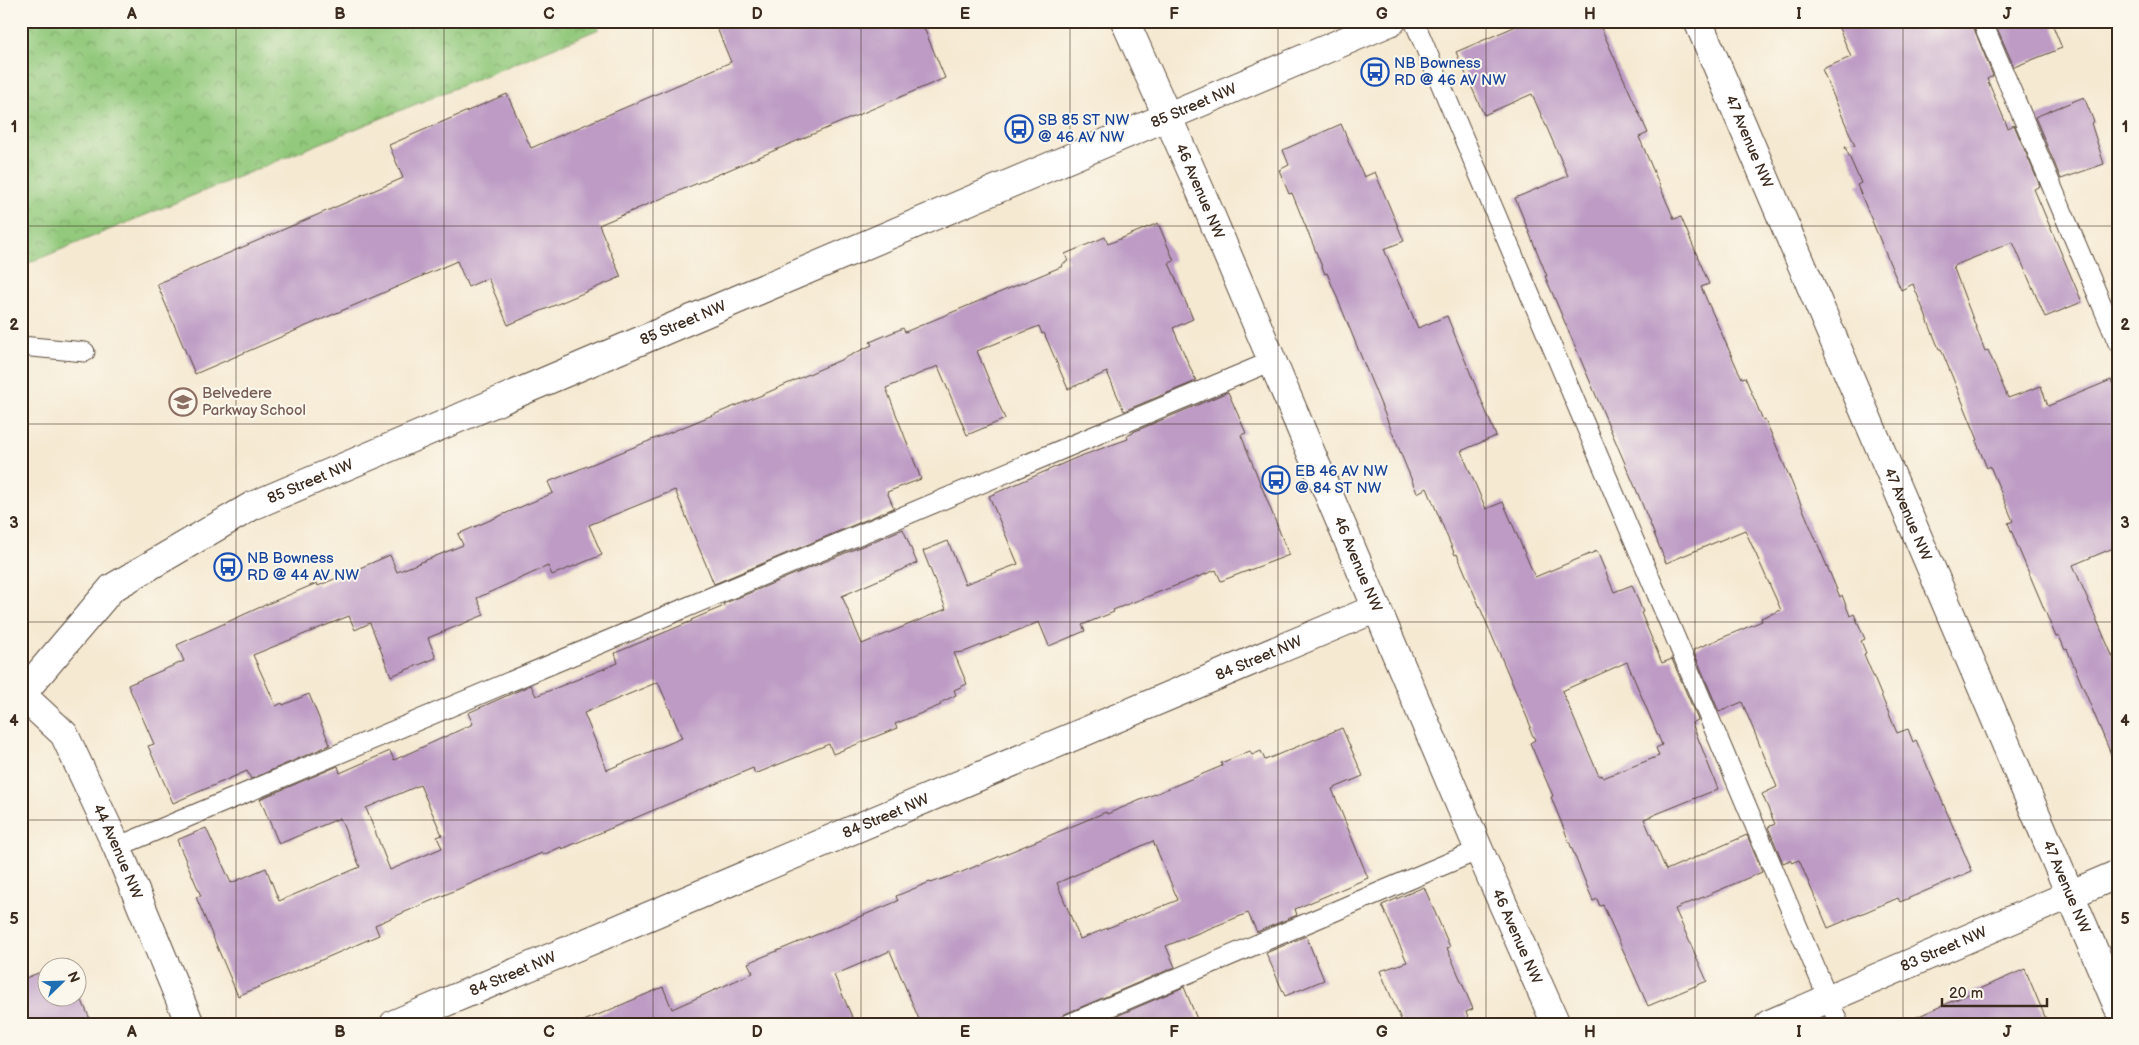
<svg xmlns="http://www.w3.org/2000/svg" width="2139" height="1045" font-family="'Balsamiq Sans',sans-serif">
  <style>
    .park { fill: url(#park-crowns); stroke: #667a4c }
    .building { fill: #bd9bc5; fill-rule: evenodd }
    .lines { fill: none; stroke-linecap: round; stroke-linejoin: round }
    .service-casing { stroke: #574739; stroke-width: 21 }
    .minor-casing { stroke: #574739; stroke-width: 30 }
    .tertiary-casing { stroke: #574739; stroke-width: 30 }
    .service { stroke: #fff; stroke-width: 19 }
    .minor { stroke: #fff; stroke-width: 28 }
    .tertiary { stroke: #fff; stroke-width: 28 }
    .grid { fill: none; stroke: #3b2a1e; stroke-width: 1; stroke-opacity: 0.55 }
    .labels { text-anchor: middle; stroke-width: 4; stroke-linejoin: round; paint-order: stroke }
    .transit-label { font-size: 15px; fill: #164399; stroke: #fbf7ec; text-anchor: start }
    .street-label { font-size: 15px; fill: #3b2a1e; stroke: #fbf7ec }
    .education-label { font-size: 15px; fill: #785e54; stroke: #fbf7ec; text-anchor: start }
    .neatline { fill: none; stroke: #3b2a1e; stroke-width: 2 }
    .grid-label { font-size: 16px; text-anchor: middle; font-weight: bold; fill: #3b2a1e }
  </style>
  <defs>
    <pattern id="park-crowns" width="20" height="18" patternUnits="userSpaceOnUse" patternTransform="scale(1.25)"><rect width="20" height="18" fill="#92c97b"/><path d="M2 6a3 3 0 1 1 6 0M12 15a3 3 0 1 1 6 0" fill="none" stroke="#78a364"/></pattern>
  </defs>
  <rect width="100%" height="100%" fill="#fbf7ec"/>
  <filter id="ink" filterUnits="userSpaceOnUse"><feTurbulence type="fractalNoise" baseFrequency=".02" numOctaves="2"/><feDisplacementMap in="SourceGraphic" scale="10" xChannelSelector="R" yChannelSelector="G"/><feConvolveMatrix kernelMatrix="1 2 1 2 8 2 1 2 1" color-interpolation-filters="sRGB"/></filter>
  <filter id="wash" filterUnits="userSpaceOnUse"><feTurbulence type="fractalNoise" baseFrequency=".0096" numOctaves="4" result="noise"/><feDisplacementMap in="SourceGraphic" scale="20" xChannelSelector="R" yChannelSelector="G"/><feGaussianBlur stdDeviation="1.12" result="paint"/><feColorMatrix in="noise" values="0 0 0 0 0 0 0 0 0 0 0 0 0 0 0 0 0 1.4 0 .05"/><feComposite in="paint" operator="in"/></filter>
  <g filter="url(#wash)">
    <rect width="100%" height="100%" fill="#f5e9d2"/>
    <polygon class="park" points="21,21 596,21 599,29 21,266"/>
    <g id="blocks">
      <g class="building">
        <polygon points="714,21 921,21 945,78 599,225 621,277 508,325 488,278 468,287 457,261 195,374 157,284 403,178 389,145 507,94 531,148 731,62"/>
        <polygon points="1528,21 1598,21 1648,133 1639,137 1674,219 1681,217 1709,284 1701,287 1737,368 1742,378 1745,377 1763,420 1765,419 1840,597 1842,595 1850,616 1854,614 1865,639 1861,641 1866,653 1864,654 1897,733 1908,729 1913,742 1916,740 1972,871 1900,902 1898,898 1828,928 1799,860 1792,863 1790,860 1783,863 1768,827 1775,824 1762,794 1777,787 1742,702 1719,712 1693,650 1762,621 1761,618 1781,610 1745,530 1666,563 1638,494 1545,276 1547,276 1515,198 1568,176 1532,94 1484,115 1456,52"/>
        <polygon points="1836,21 1971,21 1993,76 1987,79 2008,128 2014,125 2040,186 2034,189 2082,302 2045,317 2013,242 1953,266 1985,351 1988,350 2008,398 2041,386 2048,406 2111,380 2118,395 2118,546 2073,565 2118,669 2118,771 2067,649 2065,650 2059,636 2056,637 2020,552 2008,523 2013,521 1990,466 1987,468 1976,441 1978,440 1941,349 1939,349 1913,284 1901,290 1857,185 1861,183 1845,147 1855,146 1822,69 1851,57"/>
        <polygon points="1994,21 2051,21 2062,48 2014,67"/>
        <polygon points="2084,97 2094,122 2091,123 2104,164 2061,179 2035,117"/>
        <path d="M1341,124L1364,177L1375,172L1404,241L1384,249L1418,328L1447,316L1496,436L1461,451L1486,509L1503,502L1535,577L1597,551L1614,592L1632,585L1643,612L1641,613L1662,663L1672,659L1698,720L1692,723L1718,789L1644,819L1666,870L1747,835L1762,872L1675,909L1707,981L1648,1006L1603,905L1600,906L1597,899L1593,901L1551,797L1553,796L1530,743L1535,740L1529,728L1531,727L1457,554L1455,555L1427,488L1417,493L1327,273L1325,274L1292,193L1289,194L1279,170L1289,165L1283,150ZM1627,662L1662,745L1656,748L1659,756L1603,778L1602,775L1599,776L1562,691Z"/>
        <polygon points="1158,223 1174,261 1169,263 1193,319 1173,328 1196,381 1124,411 1107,372 1068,389 1044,333 1042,334 1039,326 977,351 1005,419 967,435 938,366 886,388 921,479 887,492 894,508 714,584 675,490 589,525 602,555 552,575 548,566 477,598 484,615 428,638 436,658 391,676 370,623 355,630 349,616 253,655 276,706 282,703 283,705 309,694 330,745 251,779 247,771 173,803 148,746 154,744 128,685 184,661 177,645 265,605 317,583 318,586 390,555 397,572 463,545 458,534 553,493 548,482 762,395 845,358 872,345 870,342 903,328 905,332 1063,266 1062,264 1068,261 1065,254 1105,237 1108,244"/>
        <path d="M1228,392L1246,433L1241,435L1289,555L1221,581L1216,570L1113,610L1114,612L1082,625L1085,631L1049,646L1039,622L964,652L954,653L967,684L954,690L956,695L940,703L941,705L895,724L897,728L833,754L829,744L755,774L753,768L562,849L561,847L543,855L542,853L530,858L375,925L379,935L238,996L196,897L201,896L177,840L206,828L231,883L266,868L279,901L360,867L340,818L279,844L260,799L338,766L340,773L390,751L394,760L473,724L468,713L531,685L536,696L618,663L615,653L692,621L691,620L724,606L723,604L903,529L917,563L842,596L862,644L946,609L923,551L948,541L965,584L1018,564L989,496L1078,457L1128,439L1127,436L1133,433V432ZM658,682L682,738L607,770L584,713ZM420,785L442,835L437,837L442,848L390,870L366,808Z"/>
        <path d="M1342,728L1363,776L1332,789L1368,878L1295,909L1297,915L1257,932L1248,913L1166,946L1175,967L1065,1014L1060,1018L1058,1024H921L890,951L834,975L855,1024H577L663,987L672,1009L753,973L748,963L898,901L896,896L930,882L931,883L962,872L1106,812L1107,814L1222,766L1221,763L1250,751L1252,755L1261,751L1265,760ZM1153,841L1178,900L1080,939L1057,883Z"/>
        <polygon points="1424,887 1450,947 1447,948 1473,1009 1466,1012 1471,1024 1403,1024 1380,971 1407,962 1382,905"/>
        <polygon points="1306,936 1324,980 1285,996 1266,953"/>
        <polygon points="68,960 71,968 50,968"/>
        <polygon points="48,969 48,998 78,998 78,983 81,990 78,991 92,1024 21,1024 21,980"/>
        <polygon points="2025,969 2048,1024 1901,1024"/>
        <polygon points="1184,987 1199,1024 1098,1024"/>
      </g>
    </g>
  </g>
  <g filter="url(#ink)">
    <use href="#blocks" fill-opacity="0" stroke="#574739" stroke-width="1"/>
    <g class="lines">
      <g class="service-casing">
        <g id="service">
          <polyline points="1414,21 1839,1024"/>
          <polyline points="1982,21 2118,343"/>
          <polyline points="21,346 85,352"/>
          <polyline points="117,847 1272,361"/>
          <polyline points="1069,1024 1479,850"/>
        </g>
      </g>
      <g class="minor-casing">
        <g id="minor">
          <path id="s1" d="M1125,21L1200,190L1479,850L1556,1024"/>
          <path id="s2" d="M1698,21L2118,1007"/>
          <path id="s3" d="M21,694L64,734L117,847L190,1024"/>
          <path id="s4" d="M394,1024L1377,608"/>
          <path id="s5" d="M1769,1024L2118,874"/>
        </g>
      </g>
      <g class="tertiary-casing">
        <g id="tertiary">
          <path id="s6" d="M21,695L112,588L252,506L1392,21"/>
        </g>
      </g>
      <use href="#service" class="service"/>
      <use href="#minor" class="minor"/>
      <use href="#tertiary" class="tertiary"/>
    </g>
  </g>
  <path class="grid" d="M236,21V1024M444,21V1024M653,21V1024M861,21V1024M1070,21V1024M1278,21V1024M1486,21V1024M1695,21V1024M1903,21V1024M21,226H2118M21,424H2118M21,622H2118M21,820H2118"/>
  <defs>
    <g id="bus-ring" transform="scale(1.4375)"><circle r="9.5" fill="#fbf7ec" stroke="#1a4fb4" stroke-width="1.5"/><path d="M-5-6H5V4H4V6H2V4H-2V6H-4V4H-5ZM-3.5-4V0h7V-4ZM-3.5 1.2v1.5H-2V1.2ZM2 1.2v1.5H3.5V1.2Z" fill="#1a4fb4"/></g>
    <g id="school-ring" transform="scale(1.4375)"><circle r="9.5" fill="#fbf7ec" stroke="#8d6e63" stroke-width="1.5"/><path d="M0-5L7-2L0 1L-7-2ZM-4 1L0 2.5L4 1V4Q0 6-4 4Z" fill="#8d6e63"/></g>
  </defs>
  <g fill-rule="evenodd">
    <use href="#bus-ring" x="1375" y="72"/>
    <use href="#bus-ring" x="1019" y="129"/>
    <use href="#school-ring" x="183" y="402"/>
    <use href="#bus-ring" x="1276" y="480"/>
    <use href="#bus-ring" x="228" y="567"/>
  </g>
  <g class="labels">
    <g class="transit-label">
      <text x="1394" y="68">NB Bowness<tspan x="1394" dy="17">RD @ 46 AV NW</tspan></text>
      <text x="1038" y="125">SB 85 ST NW<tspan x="1038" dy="17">@ 46 AV NW</tspan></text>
      <text x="1295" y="476">EB 46 AV NW<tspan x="1295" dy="17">@ 84 ST NW</tspan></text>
      <text x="247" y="563">NB Bowness<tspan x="247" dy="17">RD @ 44 AV NW</tspan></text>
    </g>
    <g class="street-label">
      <text dy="5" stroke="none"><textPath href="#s6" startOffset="1326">85 Street NW</textPath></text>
      <text dy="5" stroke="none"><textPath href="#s2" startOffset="131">47 Avenue NW</textPath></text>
      <text dy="5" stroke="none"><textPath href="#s1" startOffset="186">46 Avenue NW</textPath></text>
      <text dy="5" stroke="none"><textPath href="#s6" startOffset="771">85 Street NW</textPath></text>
      <text dy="5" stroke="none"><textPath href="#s6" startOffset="366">85 Street NW</textPath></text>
      <text dy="5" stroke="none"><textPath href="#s2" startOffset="536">47 Avenue NW</textPath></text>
      <text dy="5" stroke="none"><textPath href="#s1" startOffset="591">46 Avenue NW</textPath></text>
      <text dy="5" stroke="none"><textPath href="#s4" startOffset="939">84 Street NW</textPath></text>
      <text dy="5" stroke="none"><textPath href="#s4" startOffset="534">84 Street NW</textPath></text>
      <text dy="5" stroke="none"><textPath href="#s3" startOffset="188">44 Avenue NW</textPath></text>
      <text dy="5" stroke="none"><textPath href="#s2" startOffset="941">47 Avenue NW</textPath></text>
      <text dy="5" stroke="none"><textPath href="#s1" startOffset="996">46 Avenue NW</textPath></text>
      <text dy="5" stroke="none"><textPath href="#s5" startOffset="190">83 Street NW</textPath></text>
      <text dy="5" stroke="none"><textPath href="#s4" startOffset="129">84 Street NW</textPath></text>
    </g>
    <g class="education-label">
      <text x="202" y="398">Belvedere<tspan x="202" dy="17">Parkway School</tspan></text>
    </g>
  </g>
  <rect width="2139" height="1045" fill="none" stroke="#fbf7ec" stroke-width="55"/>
  <g transform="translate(62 982) rotate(67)"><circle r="24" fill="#fbf7ec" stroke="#aea59a"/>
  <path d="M0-4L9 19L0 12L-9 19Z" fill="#1f6fb2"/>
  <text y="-8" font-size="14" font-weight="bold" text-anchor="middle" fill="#3b2a1e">N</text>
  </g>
  <path d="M1942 998v8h105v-8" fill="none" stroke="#3b2a1e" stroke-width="2.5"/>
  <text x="1949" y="998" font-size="15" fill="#3b2a1e" stroke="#fbf7ec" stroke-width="4" paint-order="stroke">20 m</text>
  <rect x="28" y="28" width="2084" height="990" class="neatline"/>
  <g class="grid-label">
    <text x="132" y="19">A</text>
    <text x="340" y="19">B</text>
    <text x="549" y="19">C</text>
    <text x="757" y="19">D</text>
    <text x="965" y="19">E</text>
    <text x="1174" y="19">F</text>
    <text x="1382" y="19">G</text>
    <text x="1590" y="19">H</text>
    <text x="1799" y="19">I</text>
    <text x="2007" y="19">J</text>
    <text x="14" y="132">1</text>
    <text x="2125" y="132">1</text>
    <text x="14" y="330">2</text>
    <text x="2125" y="330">2</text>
    <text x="14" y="528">3</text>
    <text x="2125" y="528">3</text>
    <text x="14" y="726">4</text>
    <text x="2125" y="726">4</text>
    <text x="14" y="924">5</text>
    <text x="2125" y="924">5</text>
    <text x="132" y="1037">A</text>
    <text x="340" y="1037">B</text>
    <text x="549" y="1037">C</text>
    <text x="757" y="1037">D</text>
    <text x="965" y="1037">E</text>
    <text x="1174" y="1037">F</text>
    <text x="1382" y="1037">G</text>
    <text x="1590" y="1037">H</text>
    <text x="1799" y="1037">I</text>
    <text x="2007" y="1037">J</text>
  </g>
</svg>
